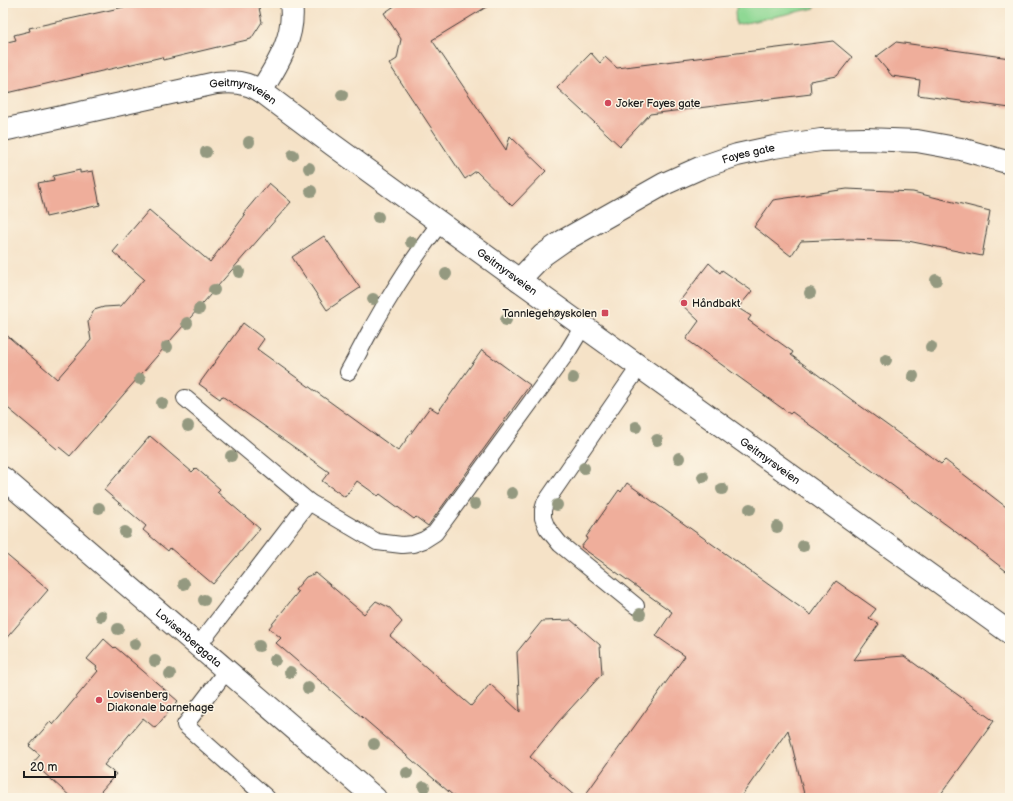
<svg xmlns="http://www.w3.org/2000/svg" width="1013" height="801" font-family="'Balsamiq Sans',sans-serif">
  <style>
    .green { fill: #8fd894; stroke: #567a58 }
    .building { fill: #efae9b }
    .lines { fill: none; stroke-linecap: round; stroke-linejoin: round }
    .lane-casing { stroke: #3d3a36; stroke-width: 18 }
    .street-casing { stroke: #3d3a36; stroke-width: 24 }
    .lane { stroke: #fff; stroke-width: 16 }
    .street { stroke: #fff; stroke-width: 22 }
    .tree { fill: #949980 }
    .poi-dot { fill: #d1495b; stroke: #fcf5e5; stroke-width: 1.5 }
    .labels { text-anchor: middle; stroke-width: 3; stroke-linejoin: round; paint-order: stroke }
    .street-label { font-size: 11px; fill: #1c1c1c; stroke: #fcf5e5 }
    .poi-label { font-size: 11px; fill: #1c1c1c; stroke: #fcf5e5; text-anchor: start }
  </style>
  <rect width="100%" height="100%" fill="#fcf5e5"/>
  <filter id="ink" filterUnits="userSpaceOnUse"><feTurbulence type="fractalNoise" baseFrequency=".025" numOctaves="2"/><feDisplacementMap in="SourceGraphic" scale="8" xChannelSelector="R" yChannelSelector="G"/><feConvolveMatrix kernelMatrix="1 2 1 2 8 2 1 2 1" color-interpolation-filters="sRGB"/></filter>
  <filter id="wash" filterUnits="userSpaceOnUse"><feTurbulence type="fractalNoise" baseFrequency=".012" numOctaves="4" result="noise"/><feDisplacementMap in="SourceGraphic" scale="16" xChannelSelector="R" yChannelSelector="G"/><feGaussianBlur stdDeviation="0.9" result="paint"/><feColorMatrix in="noise" values="0 0 0 0 0 0 0 0 0 0 0 0 0 0 0 0 0 1.4 0 .05"/><feComposite in="paint" operator="in"/></filter>
  <g filter="url(#wash)">
    <rect width="100%" height="100%" fill="#f5e2c7"/>
    <polygon class="green" points="738,3 812,3 815,8 736,25 735,12"/>
    <g id="blocks">
      <g class="building">
        <polygon points="142,3 258,3 262,22 251,39 163,60 162,57 3,94 3,43 16,40 14,35 30,31 29,28"/>
        <polygon points="399,3 493,3 432,40 506,150 510,136 546,171 512,206 476,171 465,179 389,64 397,59 401,39 384,13"/>
        <polygon points="833,41 852,57 837,76 810,81 811,94 650,114 620,146 557,88 591,53 600,63 605,57 617,68"/>
        <polygon points="896,42 1010,58 1010,108 918,95 920,80 892,76 876,57"/>
        <polygon points="80,170 80,173 93,171 100,205 46,217 38,183 54,180 53,176"/>
        <polygon points="269,183 291,202 70,456 59,447 57,449 3,404 3,332 57,379 91,340 88,322 94,310 104,307 121,306 144,279 113,252 149,210 210,262 245,215 243,214"/>
        <polygon points="847,189 913,192 990,211 982,256 908,241 849,239 801,241 791,256 754,227 773,200"/>
        <polygon points="324,236 360,288 327,310 292,257"/>
        <polygon points="709,263 720,273 722,270 752,291 738,308 751,316 748,320 793,352 791,355 852,400 941,464 945,460 1010,510 1010,574 952,529 792,412 790,414 686,339 699,321 679,302"/>
        <polygon points="243,323 264,339 257,349 398,451 430,407 438,412 482,350 530,385 428,526 416,517 414,519 380,494 378,496 357,481 345,497 322,481 329,472 222,396 220,399 199,384"/>
        <polygon points="150,436 192,472 196,468 220,489 217,492 260,529 213,584 170,548 168,551 143,530 146,526 104,490"/>
        <polygon points="627,483 811,615 836,581 876,609 869,618 879,624 854,660 904,656 994,721 938,798 805,798 788,730 740,798 583,798 685,656 656,636 672,612 581,547 588,538 586,537 619,490 621,492"/>
        <polygon points="3,552 48,590 3,642"/>
        <polygon points="316,573 364,614 376,601 390,608 402,622 390,636 471,706 490,684 520,712 517,652 542,621 571,620 600,645 602,674 559,721 530,757 577,798 456,798 276,643 281,638 269,628 298,592 295,590 306,577"/>
        <polygon points="104,639 114,648 115,647 178,701 155,728 143,718 104,765 116,774 95,798 72,798 33,763 40,755 29,746 50,722 53,725 98,671 96,669 97,667 87,659"/>
      </g>
    </g>
  </g>
  <g filter="url(#ink)">
    <use href="#blocks" fill-opacity="0" stroke="#3d3a36" stroke-width="1"/>
    <g class="lines">
      <g class="lane-casing">
        <g id="lane">
          <path d="M348,372C357,357 364,341 373,326C393,290 415,256 440,223"/>
          <polyline points="185,398 309,502 198,646"/>
          <polyline points="309,502 377,542 402,545 413,544 424,540 435,533 568,351 583,326"/>
          <polyline points="636,606 560,544 547,528 543,518 543,510 545,503 639,367"/>
          <polyline points="227,670 185,725 267,798"/>
        </g>
      </g>
      <g class="street-casing">
        <g id="street">
          <path d="M261,91C278,64 296,36 291,3"/>
          <path id="s1" d="M3,130L216,83C233,81 246,82 261,91L333,145L519,280L1010,633"/>
          <path id="s2" d="M519,280L543,255L563,241L664,184L702,167L737,155L774,147L821,140L866,139L917,141L961,149L1010,163"/>
          <path id="s3" d="M3,478L375,798"/>
        </g>
      </g>
      <use href="#lane" class="lane"/>
      <use href="#street" class="street"/>
    </g>
    <g class="tree">
      <circle cx="342" cy="95" r="6"/>
      <circle cx="249" cy="142" r="6"/>
      <circle cx="206" cy="152" r="6"/>
      <circle cx="293" cy="155" r="6"/>
      <circle cx="309" cy="168" r="6"/>
      <circle cx="311" cy="191" r="6"/>
      <circle cx="378" cy="217" r="6"/>
      <circle cx="411" cy="242" r="6"/>
      <circle cx="239" cy="272" r="6"/>
      <circle cx="446" cy="274" r="6"/>
      <circle cx="936" cy="280" r="6"/>
      <circle cx="214" cy="290" r="6"/>
      <circle cx="810" cy="293" r="6"/>
      <circle cx="373" cy="299" r="6"/>
      <circle cx="199" cy="309" r="6"/>
      <circle cx="506" cy="320" r="6"/>
      <circle cx="187" cy="323" r="6"/>
      <circle cx="167" cy="347" r="6"/>
      <circle cx="931" cy="347" r="6"/>
      <circle cx="886" cy="360" r="6"/>
      <circle cx="913" cy="376" r="6"/>
      <circle cx="573" cy="378" r="6"/>
      <circle cx="140" cy="379" r="6"/>
      <circle cx="162" cy="403" r="6"/>
      <circle cx="188" cy="426" r="6"/>
      <circle cx="636" cy="427" r="6"/>
      <circle cx="657" cy="440" r="6"/>
      <circle cx="231" cy="456" r="6"/>
      <circle cx="679" cy="458" r="6"/>
      <circle cx="584" cy="468" r="6"/>
      <circle cx="703" cy="477" r="6"/>
      <circle cx="722" cy="489" r="6"/>
      <circle cx="512" cy="493" r="6"/>
      <circle cx="475" cy="504" r="6"/>
      <circle cx="557" cy="505" r="6"/>
      <circle cx="99" cy="508" r="6"/>
      <circle cx="750" cy="509" r="6"/>
      <circle cx="777" cy="527" r="6"/>
      <circle cx="125" cy="532" r="6"/>
      <circle cx="803" cy="546" r="6"/>
      <circle cx="184" cy="584" r="6"/>
      <circle cx="204" cy="600" r="6"/>
      <circle cx="640" cy="614" r="6"/>
      <circle cx="101" cy="616" r="6"/>
      <circle cx="118" cy="629" r="6"/>
      <circle cx="135" cy="644" r="6"/>
      <circle cx="259" cy="646" r="6"/>
      <circle cx="275" cy="660" r="6"/>
      <circle cx="155" cy="661" r="6"/>
      <circle cx="290" cy="672" r="6"/>
      <circle cx="170" cy="674" r="6"/>
      <circle cx="308" cy="688" r="6"/>
      <circle cx="374" cy="744" r="6"/>
      <circle cx="407" cy="773" r="6"/>
      <circle cx="424" cy="787" r="6"/>
    </g>
  </g>
  <g class="poi-dot">
    <circle cx="608" cy="103" r="4"/>
    <circle cx="684" cy="303" r="4"/>
    <rect x="601" y="309" width="8" height="8" rx="2"/>
    <circle cx="99" cy="700" r="4"/>
  </g>
  <g class="labels">
    <g class="street-label">
      <text dy="4" stroke="none"><textPath href="#s1" startOffset="247">Geitmyrsveien</textPath></text>
      <text dy="4" stroke="none"><textPath href="#s2" startOffset="265">Fayes gate</textPath></text>
      <text dy="4" stroke="none"><textPath href="#s1" startOffset="570">Geitmyrsveien</textPath></text>
      <text dy="4" stroke="none"><textPath href="#s1" startOffset="894">Geitmyrsveien</textPath></text>
      <text dy="4" stroke="none"><textPath href="#s3" startOffset="245">Lovisenberggata</textPath></text>
    </g>
    <g class="poi-label">
      <text x="616" y="107">Joker Fayes gate</text>
      <text x="692" y="307">Håndbakt</text>
      <text x="597" y="317" text-anchor="end">Tannlegehøyskolen</text>
      <text x="107" y="698">Lovisenberg<tspan x="107" dy="13">Diakonale barnehage</tspan></text>
    </g>
  </g>
  <rect width="1013" height="801" fill="none" stroke="#fcf5e5" stroke-width="16"/>
  <path d="M24 771v6h91v-6" fill="none" stroke="#1c1c1c" stroke-width="2"/>
  <text x="30" y="771" font-size="12" fill="#1c1c1c" stroke="#fcf5e5" stroke-width="3" paint-order="stroke">20 m</text>
</svg>
